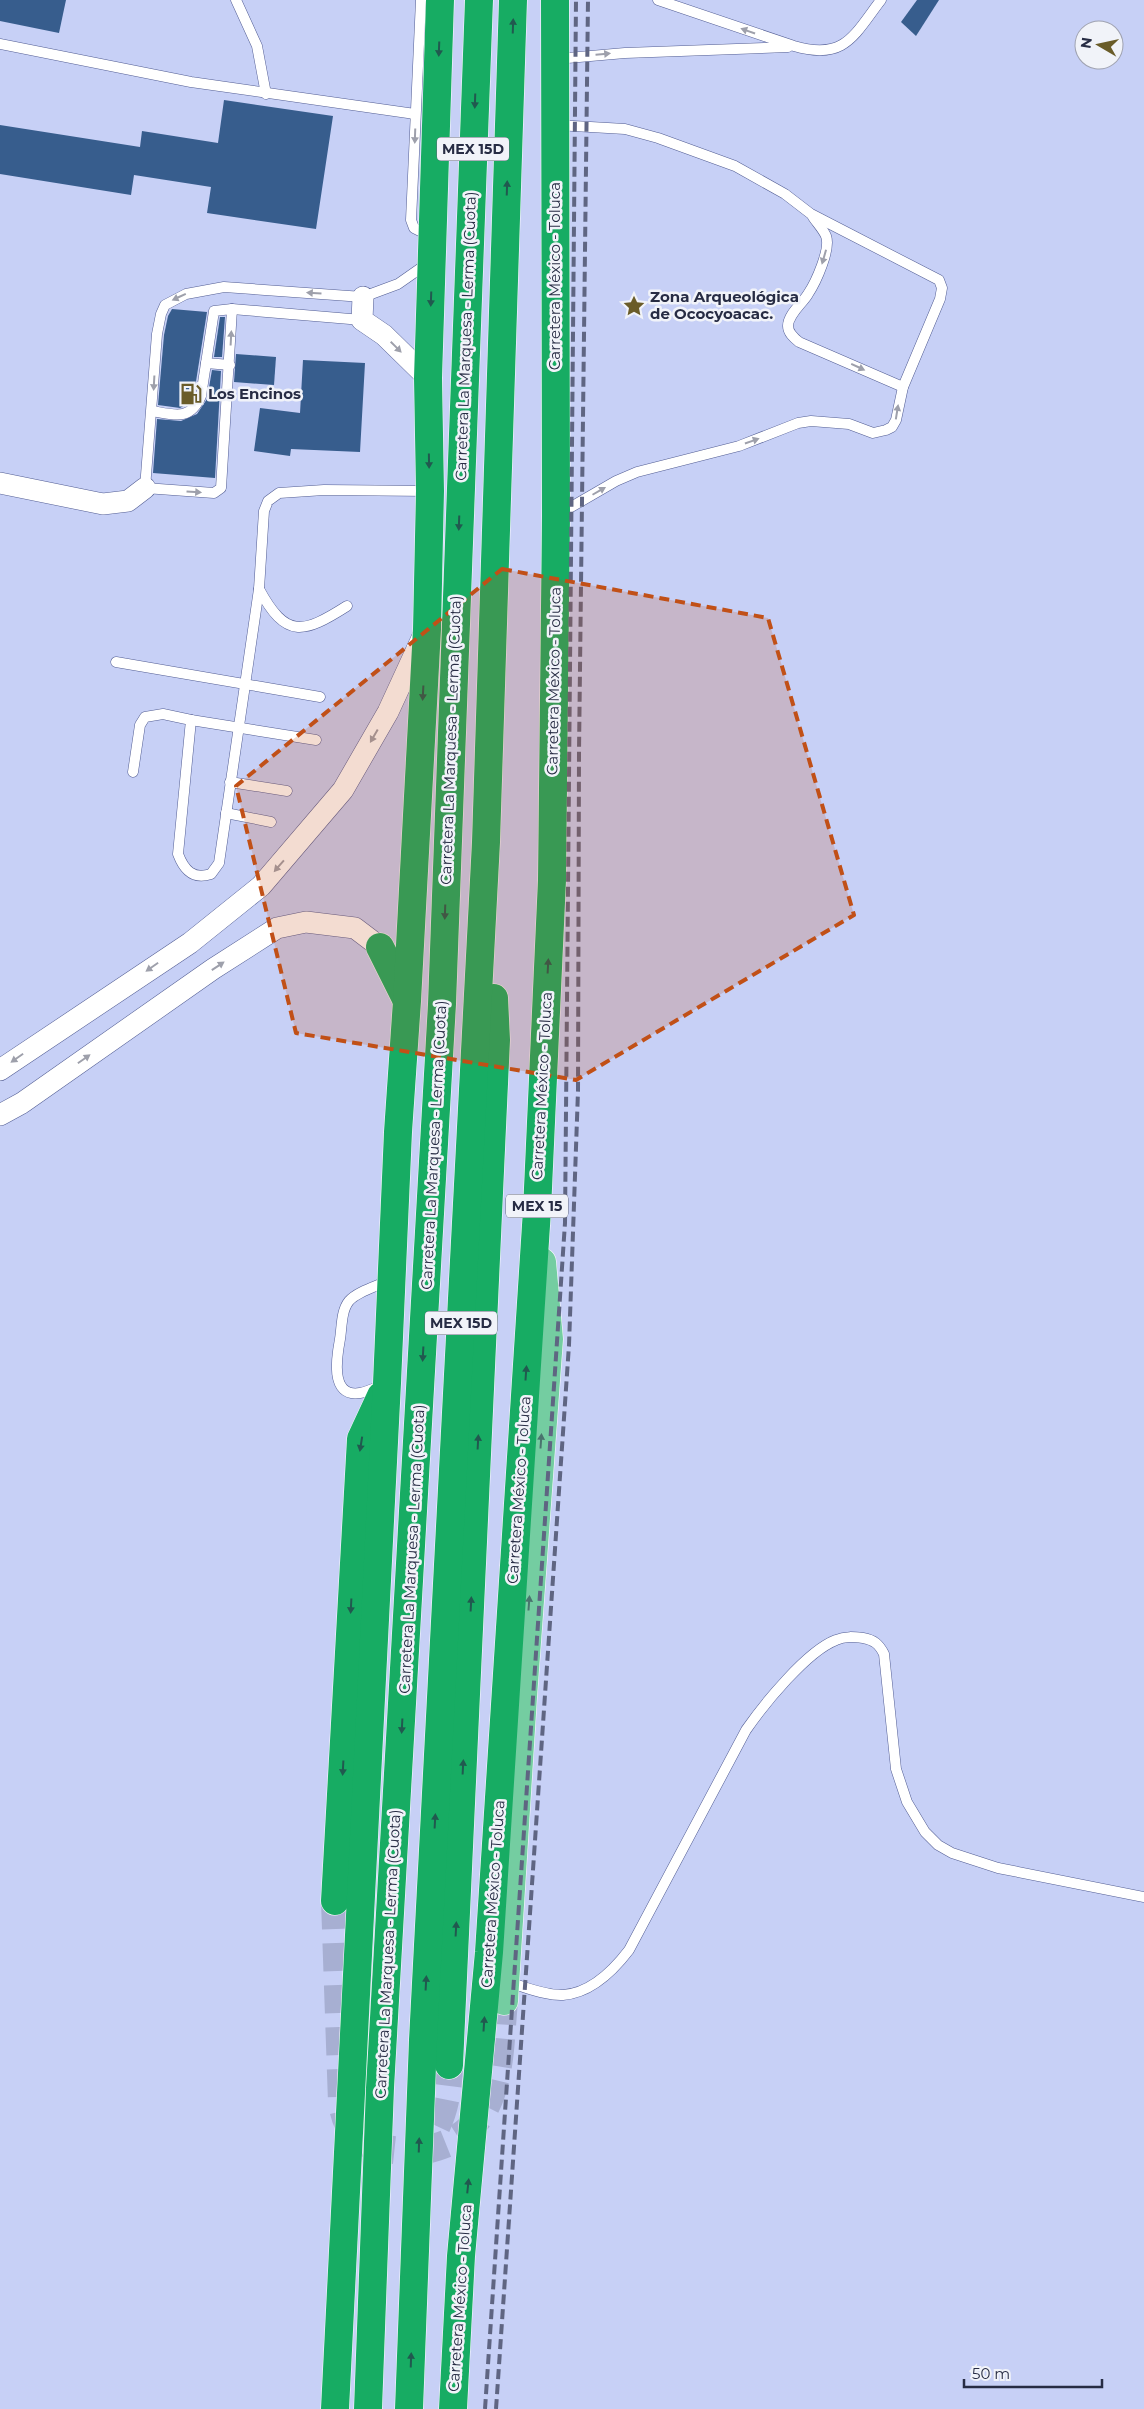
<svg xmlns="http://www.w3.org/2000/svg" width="1144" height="2409" font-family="Montserrat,sans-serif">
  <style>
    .building { fill: #375d8d }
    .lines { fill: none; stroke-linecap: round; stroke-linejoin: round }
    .primary-tunnel { stroke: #a7afd2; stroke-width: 28; stroke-dasharray: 28 14; stroke-linecap: butt }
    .highway-tunnel { stroke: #a7afd2; stroke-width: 28; stroke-dasharray: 28 14; stroke-linecap: butt }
    .lane-casing { stroke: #525d93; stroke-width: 11 }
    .street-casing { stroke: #525d93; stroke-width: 22 }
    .primary-casing { stroke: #fff; stroke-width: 29 }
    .highway-casing { stroke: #fff; stroke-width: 29 }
    .lane { stroke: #fff; stroke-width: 10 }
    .street { stroke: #fff; stroke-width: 21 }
    .primary { stroke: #74cda1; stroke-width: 28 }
    .highway { stroke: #17ac63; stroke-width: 28 }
    .rail { stroke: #5f6582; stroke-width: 4; stroke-dasharray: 10 5; stroke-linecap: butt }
    .oneway { fill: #21594f }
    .oneway2 { fill: #9ea0ab }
    .oneway3 { fill: #4a746e }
    .marked { fill: #c15017; fill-opacity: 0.2; stroke: #c15017; stroke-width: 4; stroke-dasharray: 10 6; stroke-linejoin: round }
    .labels { text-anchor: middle; stroke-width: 5; stroke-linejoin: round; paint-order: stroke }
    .shield { fill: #f1f3f9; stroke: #64687a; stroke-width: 1 }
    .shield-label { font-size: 14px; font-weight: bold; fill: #272c44 }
    .street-label { font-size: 15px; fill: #272c44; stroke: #f1f3f9 }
    .poi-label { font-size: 15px; font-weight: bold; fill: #272c44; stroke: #f1f3f9; text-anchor: start }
  </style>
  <rect width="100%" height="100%" fill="#c7d0f6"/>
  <g class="building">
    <polygon points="0,0 66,0 59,33 0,21"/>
    <polygon points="917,0 939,0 916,36 901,22"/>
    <polygon points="224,100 333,116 316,229 207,213 211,187 134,175 131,195 0,174 0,125 140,147 142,131 218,143"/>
    <polygon points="172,309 207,312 194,394 187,404 180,408 158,405 164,335 168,316"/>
    <polygon points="220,317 225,317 222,357 214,357"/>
    <polygon points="236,354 276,357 274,385 234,382"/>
    <polygon points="303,360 365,363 360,452 291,449 290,456 254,451 260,408 300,413"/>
    <polygon points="212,370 221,371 215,478 153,473 157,419 181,421 197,414 207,399"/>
  </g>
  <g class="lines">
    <path class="primary-tunnel" d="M419,2152C430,2149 442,2146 452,2141C503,2114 499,2051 504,2001"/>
    <path class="highway-tunnel" d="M335,1901L342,2102C349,2150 379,2149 419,2152C442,2127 448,2098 449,2065"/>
    <g class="lane-casing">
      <g id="lane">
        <polyline points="236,0 257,46 266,94"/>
        <polyline points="421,0 411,220 414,228 430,236"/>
        <path d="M658,0L794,46C845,61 854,35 881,0"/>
        <polyline points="0,44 191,82 415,114"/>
        <polyline points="556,59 625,53 788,47"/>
        <polyline points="556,125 625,129 658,138 735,166 785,194 811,214 939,280 942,288 940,299 903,387 896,420 892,427 886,430 873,433 849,424 811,421 798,423 739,446 637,472 616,481 559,514"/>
        <path d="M813,217C817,223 823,229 826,236C831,249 816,282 808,294C803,303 788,314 788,326C788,333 794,338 799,342L903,387"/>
        <polyline points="232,309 221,488 214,493 145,488 157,334 161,314 165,305 186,294 224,287 363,297 398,284 428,263"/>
        <polyline points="206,363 230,365"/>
        <path d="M152,411C175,415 190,421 201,396L214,311L232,309L362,320"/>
        <path d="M259,589C286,639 303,634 347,606"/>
        <polyline points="116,662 320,697"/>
        <polyline points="191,720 316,740"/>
        <path d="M133,772L140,725L145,717L163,714L191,720L178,854C184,870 193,880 211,874L219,863L259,589L264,511L268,501L279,493L324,490L430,491"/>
        <polyline points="230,782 287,791"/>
        <polyline points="226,813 271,822"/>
        <path d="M382,1385C375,1388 367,1392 360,1393C329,1398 337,1355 340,1339C342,1327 341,1311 349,1301C358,1291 378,1286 390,1280"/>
        <path d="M506,1982C524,1986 545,1996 563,1995C591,1993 613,1971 629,1950L746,1730C764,1704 807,1651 836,1640C845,1636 854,1637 863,1638C874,1640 879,1644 884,1654L896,1769L907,1802L925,1832L938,1845L952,1853L998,1868L1144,1897"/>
      </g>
    </g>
    <g class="street-casing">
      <g id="street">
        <polyline points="363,297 362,320 384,335 428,378"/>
        <polyline points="0,483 103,504 128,501 145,488"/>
        <polyline points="0,1070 190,943 261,886 343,790 388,712 423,636"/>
        <polyline points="0,1115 22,1103 213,969 277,928 306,922 355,928 380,947"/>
      </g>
    </g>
    <g class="primary-casing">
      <polyline id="primary" points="504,2001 523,1697 549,1339 542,1262"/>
    </g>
    <g class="highway-casing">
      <g id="highway">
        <polyline points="380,947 406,999"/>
        <polyline points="335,1901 361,1439 381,1396"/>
        <polyline points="449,2065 496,1040 494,998"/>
        <polyline points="335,2409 387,1383 398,1132 407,1001 427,629 430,491 428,378 440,0"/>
        <polyline points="368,2409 380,2088 442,1004 479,0"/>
        <polyline points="409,2409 423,2040 486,842 513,0"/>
        <polyline points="453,2409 461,2256 489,1952 537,1210 552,880 556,516 555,0"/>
      </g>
    </g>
    <use href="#lane" class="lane"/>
    <use href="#street" class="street"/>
    <use href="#primary" class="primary"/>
    <use href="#highway" class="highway"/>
    <g class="rail">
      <polyline points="485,2409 565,1223 576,0"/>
      <polyline points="496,2409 569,1345 578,1091 579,752 588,0"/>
    </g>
  </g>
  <defs><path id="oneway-solid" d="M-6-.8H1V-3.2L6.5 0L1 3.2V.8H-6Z" transform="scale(1.25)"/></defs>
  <g class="oneway">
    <use href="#oneway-solid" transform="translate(513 26) rotate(-88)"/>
    <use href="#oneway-solid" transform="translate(439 49) rotate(92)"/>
    <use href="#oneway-solid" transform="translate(475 101) rotate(92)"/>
    <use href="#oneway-solid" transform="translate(507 188) rotate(-88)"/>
    <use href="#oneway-solid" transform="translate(431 299) rotate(92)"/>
    <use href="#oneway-solid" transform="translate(429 461) rotate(89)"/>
    <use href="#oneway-solid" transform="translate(459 523) rotate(92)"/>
    <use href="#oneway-solid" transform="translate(423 693) rotate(93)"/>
    <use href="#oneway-solid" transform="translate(445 912) rotate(92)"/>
    <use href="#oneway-solid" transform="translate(548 966) rotate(-87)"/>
    <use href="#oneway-solid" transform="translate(423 1354) rotate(93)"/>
    <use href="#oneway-solid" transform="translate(526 1373) rotate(-86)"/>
    <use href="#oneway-solid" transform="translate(478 1442) rotate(-87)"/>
    <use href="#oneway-solid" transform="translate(361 1444) rotate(99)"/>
    <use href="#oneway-solid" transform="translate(471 1604) rotate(-87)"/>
    <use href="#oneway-solid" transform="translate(351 1606) rotate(93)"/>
    <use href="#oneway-solid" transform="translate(402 1726) rotate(93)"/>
    <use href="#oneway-solid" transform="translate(463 1767) rotate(-87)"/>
    <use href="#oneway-solid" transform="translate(343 1768) rotate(93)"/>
    <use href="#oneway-solid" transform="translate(435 1821) rotate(-87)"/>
    <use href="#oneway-solid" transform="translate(456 1929) rotate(-87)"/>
    <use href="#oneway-solid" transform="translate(426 1983) rotate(-87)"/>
    <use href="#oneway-solid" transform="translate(484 2024) rotate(-86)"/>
    <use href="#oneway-solid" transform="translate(419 2145) rotate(-88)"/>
    <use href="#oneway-solid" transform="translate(468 2186) rotate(-84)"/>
    <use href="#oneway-solid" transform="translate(411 2360) rotate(-88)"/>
  </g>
  <g class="oneway2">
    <use href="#oneway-solid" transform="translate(748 31) rotate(-161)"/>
    <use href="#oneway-solid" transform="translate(603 54) rotate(-5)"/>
    <use href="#oneway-solid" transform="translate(415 136) rotate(92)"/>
    <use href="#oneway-solid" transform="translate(824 257) rotate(106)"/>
    <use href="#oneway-solid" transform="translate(314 293) rotate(-176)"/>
    <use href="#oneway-solid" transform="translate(179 297) rotate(155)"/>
    <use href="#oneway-solid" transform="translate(231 338) rotate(-87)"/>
    <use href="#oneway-solid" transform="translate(396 347) rotate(45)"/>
    <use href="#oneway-solid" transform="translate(858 367) rotate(25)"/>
    <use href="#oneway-solid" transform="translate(154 383) rotate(93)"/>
    <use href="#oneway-solid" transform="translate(897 412) rotate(-81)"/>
    <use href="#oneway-solid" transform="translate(752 441) rotate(-19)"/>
    <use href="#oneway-solid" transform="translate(599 491) rotate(-30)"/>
    <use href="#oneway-solid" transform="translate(194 492) rotate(4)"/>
    <use href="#oneway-solid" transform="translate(374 736) rotate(120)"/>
    <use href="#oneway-solid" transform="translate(279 866) rotate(131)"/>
    <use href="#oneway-solid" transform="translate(218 966) rotate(-34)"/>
    <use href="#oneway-solid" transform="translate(152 967) rotate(145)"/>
    <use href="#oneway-solid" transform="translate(17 1058) rotate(145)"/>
    <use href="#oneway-solid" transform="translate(84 1059) rotate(-35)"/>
  </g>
  <g class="oneway3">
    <use href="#oneway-solid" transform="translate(541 1441) rotate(-86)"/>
    <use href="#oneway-solid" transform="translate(529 1603) rotate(-86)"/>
  </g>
  <path class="marked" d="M502,569L768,618L854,915L576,1080L296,1033L236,786Z"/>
  <defs>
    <g id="sight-bare" transform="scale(1.725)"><path d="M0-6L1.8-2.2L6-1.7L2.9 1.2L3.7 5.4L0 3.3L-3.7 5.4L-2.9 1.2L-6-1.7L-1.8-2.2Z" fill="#6a5c29" stroke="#f1f3f9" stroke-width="2.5" paint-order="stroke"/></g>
    <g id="fuel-bare" transform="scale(1.725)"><path d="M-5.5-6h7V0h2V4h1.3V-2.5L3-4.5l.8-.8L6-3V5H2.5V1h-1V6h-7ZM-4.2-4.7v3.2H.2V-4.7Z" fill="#6a5c29" stroke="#f1f3f9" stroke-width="2.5" paint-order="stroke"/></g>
  </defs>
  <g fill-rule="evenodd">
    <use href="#sight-bare" x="634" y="306"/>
    <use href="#fuel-bare" x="191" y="394"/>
  </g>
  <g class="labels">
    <g class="shield">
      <rect x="437" y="137.5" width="72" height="23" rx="4"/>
      <rect x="506" y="1194.5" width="62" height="23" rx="4"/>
      <rect x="425" y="1311.5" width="72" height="23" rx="4"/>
    </g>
    <g class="shield-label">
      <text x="473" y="154">MEX 15D</text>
      <text x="537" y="1211">MEX 15</text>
      <text x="461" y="1328">MEX 15D</text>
    </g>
    <g class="street-label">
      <text transform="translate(555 276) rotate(-90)" y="5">Carretera México - Toluca</text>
      <text transform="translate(466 336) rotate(-88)" y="5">Carretera La Marquesa - Lerma (Cuota)</text>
      <text transform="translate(554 681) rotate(-89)" y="5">Carretera México - Toluca</text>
      <text transform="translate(451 740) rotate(-88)" y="5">Carretera La Marquesa - Lerma (Cuota)</text>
      <text transform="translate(542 1086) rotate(-87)" y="5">Carretera México - Toluca</text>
      <text transform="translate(434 1145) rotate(-87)" y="5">Carretera La Marquesa - Lerma (Cuota)</text>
      <text transform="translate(519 1490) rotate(-86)" y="5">Carretera México - Toluca</text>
      <text transform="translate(412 1549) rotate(-87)" y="5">Carretera La Marquesa - Lerma (Cuota)</text>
      <text transform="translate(493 1894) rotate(-86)" y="5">Carretera México - Toluca</text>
      <text transform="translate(388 1954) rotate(-87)" y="5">Carretera La Marquesa - Lerma (Cuota)</text>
      <text transform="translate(460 2298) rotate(-86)" y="5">Carretera México - Toluca</text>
    </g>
    <g class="poi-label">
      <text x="650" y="302">Zona Arqueológica<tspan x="650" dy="17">de Ococyoacac.</tspan></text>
      <text x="208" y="399">Los Encinos</text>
    </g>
  </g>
  <g transform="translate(1099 45) rotate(279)"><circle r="24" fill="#f1f3f9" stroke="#a0a3b1"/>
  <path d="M0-4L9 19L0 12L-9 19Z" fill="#6a5c29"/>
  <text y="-8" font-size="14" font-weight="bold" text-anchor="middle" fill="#272c44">N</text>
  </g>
  <path d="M964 2379v8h138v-8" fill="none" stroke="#272c44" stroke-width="2.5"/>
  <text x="972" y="2379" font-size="15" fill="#272c44" stroke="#f1f3f9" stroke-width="4" paint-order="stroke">50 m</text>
</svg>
